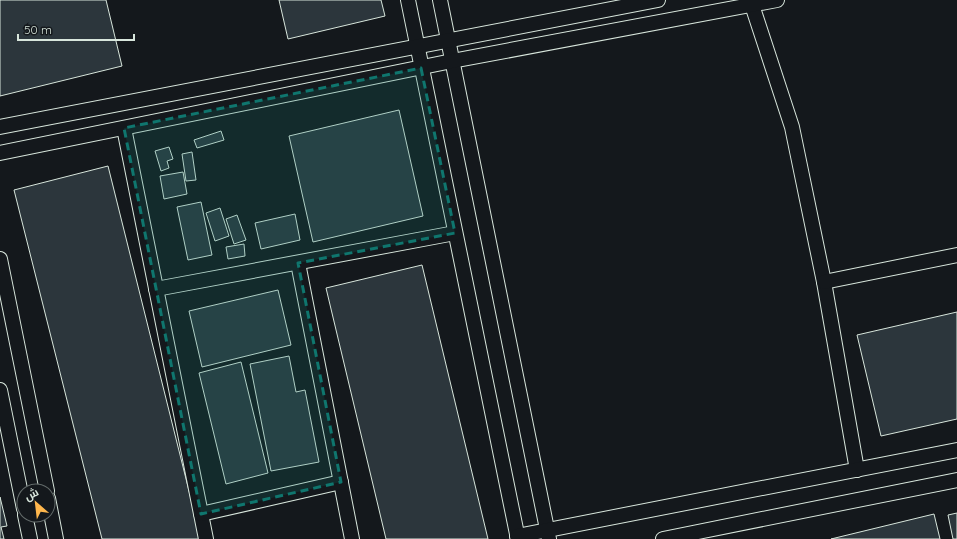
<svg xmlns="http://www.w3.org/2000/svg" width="957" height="539" font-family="Quicksand,Cairo,sans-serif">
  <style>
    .building { fill: #2c363c; stroke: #d8e6dc }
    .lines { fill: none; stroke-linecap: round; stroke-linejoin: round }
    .minor-casing { stroke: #d8e6dc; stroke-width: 16 }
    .minor { stroke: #14181c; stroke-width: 14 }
    .marked { fill: #0f766e; fill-opacity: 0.2; stroke: #0f766e; stroke-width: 3; stroke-dasharray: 8 5; stroke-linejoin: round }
  </style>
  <rect width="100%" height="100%" fill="#14181c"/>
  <g class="building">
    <polygon points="0,0 106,0 122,66 0,96"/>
    <polygon points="279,0 381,0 385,16 288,39"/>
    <polygon points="399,110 423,216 313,242 289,136"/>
    <polygon points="221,131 224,140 197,148 194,140"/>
    <polygon points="169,147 173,159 167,161 169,168 161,171 155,151"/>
    <polygon points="192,152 196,180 186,181 182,154"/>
    <polygon points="108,166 201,539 102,539 14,190"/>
    <polygon points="183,172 187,194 164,199 160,176"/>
    <polygon points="201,202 212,255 188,260 177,207"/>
    <polygon points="220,208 229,236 215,241 206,213"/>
    <polygon points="295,214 300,240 261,249 255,223"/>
    <polygon points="237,215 246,240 234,244 226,219"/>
    <polygon points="244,244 245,256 228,259 226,247"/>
    <polygon points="422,265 488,539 386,539 326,288"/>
    <polygon points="278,290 291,345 202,367 189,311"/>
    <polygon points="957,312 957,419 881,436 857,335"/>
    <polygon points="289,356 296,392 305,390 319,462 271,471 250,364"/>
    <polygon points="241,362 268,473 226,484 199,373"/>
    <polygon points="0,497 7,526 1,527 4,539 0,539"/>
    <polygon points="957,513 957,539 953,539 948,515"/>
    <polygon points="934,514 940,539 831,539"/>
  </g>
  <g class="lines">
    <g class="minor-casing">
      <g id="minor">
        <polyline points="408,0 518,539"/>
        <polyline points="440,0 549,539"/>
        <polyline points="752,5 792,127 824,282 857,470"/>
        <polyline points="0,127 658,0"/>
        <polyline points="124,128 206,539"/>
        <polyline points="0,153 452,61 777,0"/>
        <polyline points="0,259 47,491"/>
        <polyline points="298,263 352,539"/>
        <polyline points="824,282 957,255"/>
        <polyline points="156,289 455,233"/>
        <polyline points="0,390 24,509"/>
        <polyline points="48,498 56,539"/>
        <polyline points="201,514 341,482"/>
        <polyline points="25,515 30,539"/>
        <polyline points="517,536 957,450"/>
        <polyline points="663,539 957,480"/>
      </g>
    </g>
    <use href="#minor" class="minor"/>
  </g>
  <path class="marked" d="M421,68L455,233L298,263L341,482L201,514L124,128Z"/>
  <g transform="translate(36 503) rotate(332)"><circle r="19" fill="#14181c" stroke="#626a69"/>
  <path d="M0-3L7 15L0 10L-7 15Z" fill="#ffb74d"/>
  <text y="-6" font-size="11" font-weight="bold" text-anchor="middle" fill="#d8e6dc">ش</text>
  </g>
  <path d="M18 34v6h116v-6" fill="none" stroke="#d8e6dc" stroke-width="2"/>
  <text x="24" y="34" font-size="12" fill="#d8e6dc" stroke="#14181c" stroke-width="3" paint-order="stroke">50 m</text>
</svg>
